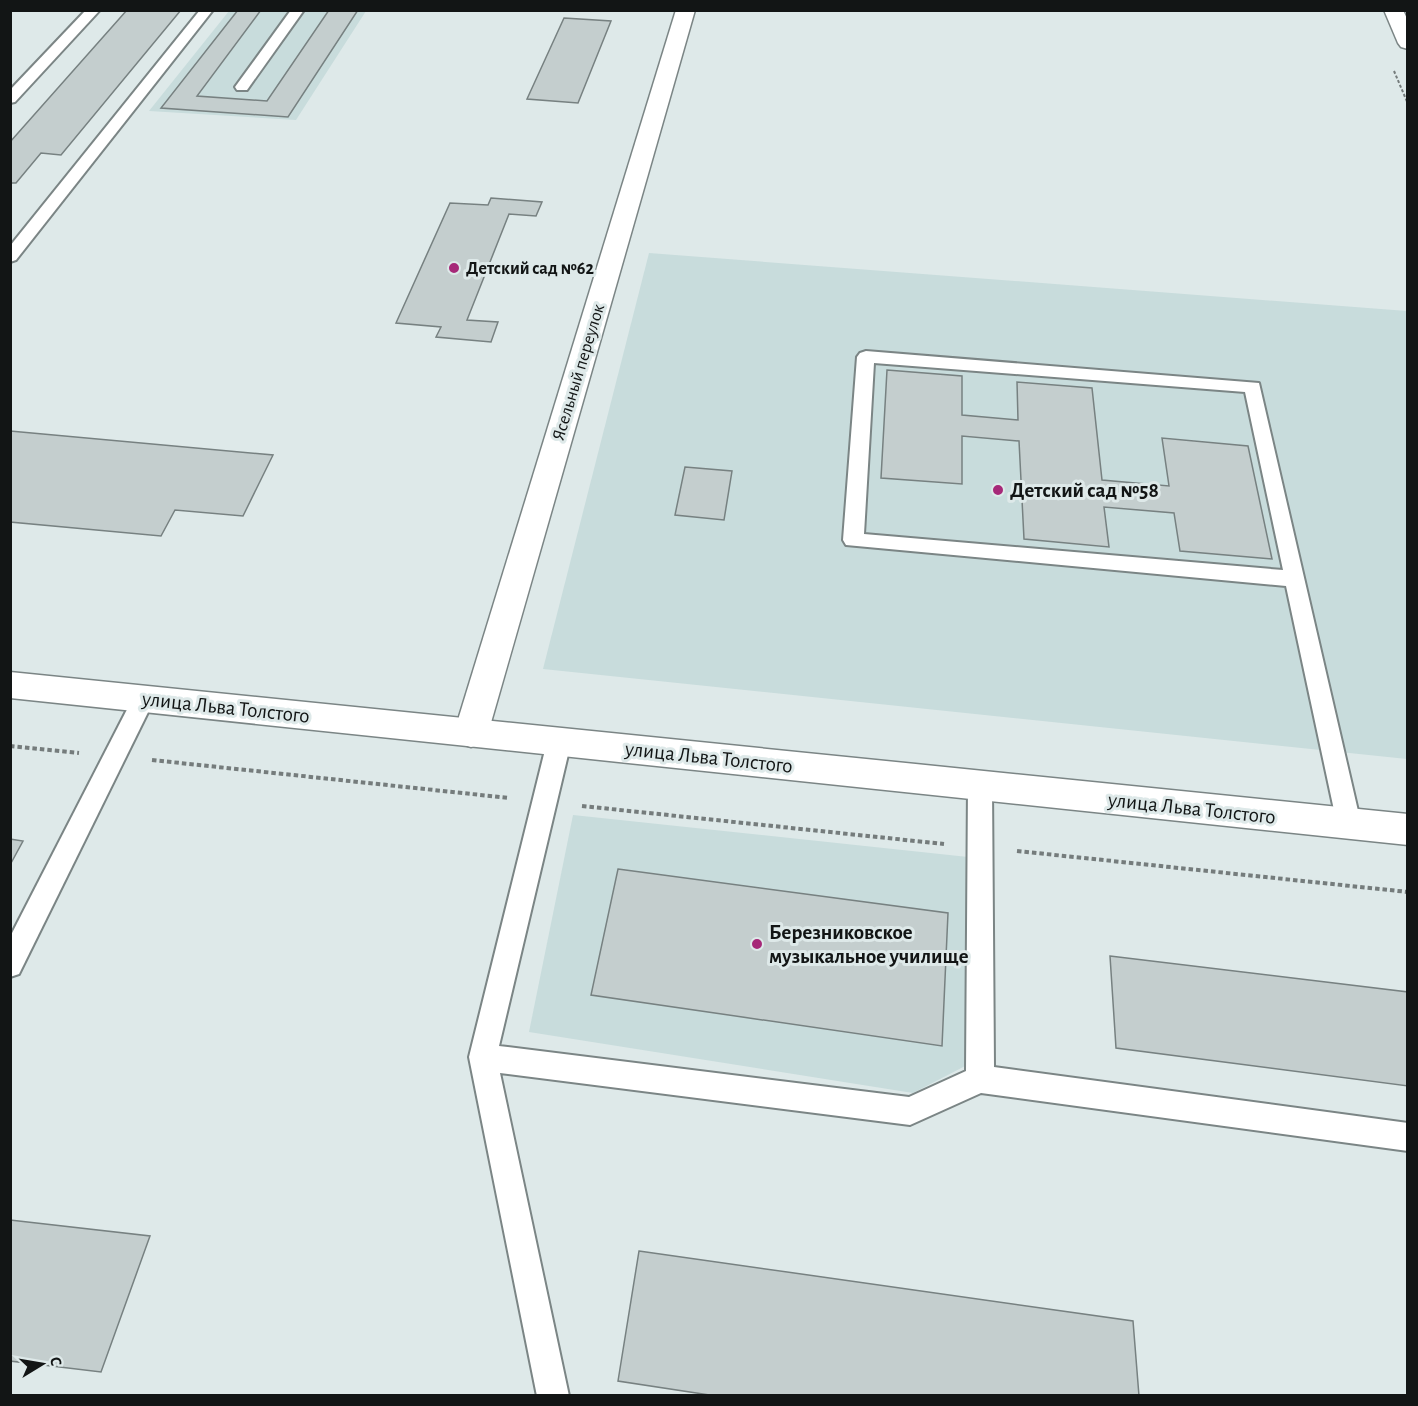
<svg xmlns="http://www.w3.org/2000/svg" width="1418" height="1406" font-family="'Alegreya Sans',sans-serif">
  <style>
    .built { fill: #c8dcdc }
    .building { fill: #c4cece; stroke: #778181; stroke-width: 1.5 }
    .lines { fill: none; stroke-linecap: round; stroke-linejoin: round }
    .service-casing { stroke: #7b8585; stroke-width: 4 }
    .minor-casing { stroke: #7b8585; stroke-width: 3 }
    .tertiary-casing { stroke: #7b8585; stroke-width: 3 }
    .primary-casing { stroke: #7b8585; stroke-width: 3 }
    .path-far1 { stroke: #757c7c; stroke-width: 2; stroke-dasharray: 3 2; stroke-linecap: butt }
    .path { stroke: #757c7c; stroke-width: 4; stroke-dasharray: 4.5 3; stroke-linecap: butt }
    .service { fill: #fff; fill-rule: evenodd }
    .minor { fill: #fff; fill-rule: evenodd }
    .tertiary { fill: #fff; fill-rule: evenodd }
    .primary { fill: #fff; fill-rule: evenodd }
    .poi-dot { fill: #a62878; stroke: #dee9e9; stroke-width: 2 }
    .labels { text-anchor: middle; stroke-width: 6; stroke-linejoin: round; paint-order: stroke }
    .far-poi-label { font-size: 18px; font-weight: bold; fill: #121515; stroke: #dee9e9; text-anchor: start }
    .far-street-label { font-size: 18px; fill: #121515; stroke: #dee9e9 }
    .poi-label { font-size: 21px; font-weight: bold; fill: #121515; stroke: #dee9e9; text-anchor: start }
    .street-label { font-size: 21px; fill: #121515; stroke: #dee9e9 }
  </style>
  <rect width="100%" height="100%" fill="#dee9e9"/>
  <g class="built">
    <polygon points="229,11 366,11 296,120 149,111"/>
    <polygon points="649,253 1407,311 1407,759 543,669"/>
    <polygon points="573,815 968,857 969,1064 913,1093 529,1032"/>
  </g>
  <g class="building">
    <polygon points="127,10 181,10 61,155 41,153 16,183 10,183 10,142"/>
    <polygon points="238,10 261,10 197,96 267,101 329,10 358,10 288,117 161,108"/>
    <polygon points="564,18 611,21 578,103 527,99"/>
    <polygon points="491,198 542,202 536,216 509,214 467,320 498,322 491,342 436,337 441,327 396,323 450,203 488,205"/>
    <polygon points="887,370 962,376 962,415 1018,420 1017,382 1092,388 1102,480 1169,486 1162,438 1248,446 1272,559 1180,551 1174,513 1104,507 1109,547 1024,539 1019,441 962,436 962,484 881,478"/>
    <polygon points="10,431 273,455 243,516 175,510 161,536 10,522"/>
    <polygon points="685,467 732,471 724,520 675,515"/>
    <polygon points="10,839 23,841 10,865"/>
    <polygon points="618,869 948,913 942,1046 591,995"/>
    <polygon points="1110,956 1408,992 1408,1086 1116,1048"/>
    <polygon points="10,1220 150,1236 101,1372 10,1361"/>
    <polygon points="639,1251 1133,1321 1139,1396 716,1396 618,1381"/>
  </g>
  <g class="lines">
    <g class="service-casing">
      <g id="service">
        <polygon points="86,10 100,10 15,102 10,103 10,90"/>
        <polygon points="200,10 213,10 16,260 10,262 10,246"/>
        <polygon points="291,10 304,10 247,90 237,90 235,87"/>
        <path d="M866,351L1259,383L1361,824L1358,831L1349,834L1340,831L1337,824L1286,586L846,545L843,540L857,357L860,353ZM874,363L1245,392L1283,570L864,534Z"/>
        <polygon points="144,689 152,692 155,698 19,974 10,977 10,937 136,692"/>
        <polygon points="559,732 567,735 571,742 499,1046 909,1097 966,1071 968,786 972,779 980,776 988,779 992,786 994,1067 1408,1123 1408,1151 981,1093 910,1125 500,1073 569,1396 537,1396 469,1057 547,742 551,735"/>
      </g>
    </g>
    <g class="minor-casing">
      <polygon id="minor" points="676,10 695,10 488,733 483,743 471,747 459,743 454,733"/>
    </g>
    <g class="tertiary-casing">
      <polygon id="tertiary" points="10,672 1408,814 1408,845 10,698"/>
    </g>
    <g class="primary-casing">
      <polygon id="primary" points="1384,10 1403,10 1408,21 1408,49 1401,47 1398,43"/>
    </g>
    <polyline class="path-far1" points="1394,71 1408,104"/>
    <g class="path">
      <polyline points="10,746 79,753"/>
      <polyline points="152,760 509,798"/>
      <polyline points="582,806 944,844"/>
      <polyline points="1017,851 1408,892"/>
    </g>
    <use href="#service" class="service"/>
    <use href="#minor" class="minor"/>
    <use href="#tertiary" class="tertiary"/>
    <use href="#primary" class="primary"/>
  </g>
  <g class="poi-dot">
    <circle cx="454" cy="268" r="6"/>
    <circle cx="998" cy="490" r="6"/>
    <circle cx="757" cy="944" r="6"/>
  </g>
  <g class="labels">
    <g class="far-poi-label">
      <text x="466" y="274">Детский сад №62</text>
    </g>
    <g class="far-street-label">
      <text transform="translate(578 372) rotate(-73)" y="6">Ясельный переулок</text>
    </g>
    <g class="poi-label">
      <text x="1010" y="497">Детский сад №58</text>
      <text x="769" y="939">Березниковское<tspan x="769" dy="24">музыкальное училище</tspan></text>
    </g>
    <g class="street-label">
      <text transform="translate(226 707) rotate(6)" y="7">улица Льва Толстого</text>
      <text transform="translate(709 757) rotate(6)" y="7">улица Льва Толстого</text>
      <text transform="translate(1192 808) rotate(6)" y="7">улица Льва Толстого</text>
    </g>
  </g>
  <rect width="1418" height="1406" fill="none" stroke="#121515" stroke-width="24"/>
  <g transform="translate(42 1364) rotate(79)" stroke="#dee9e9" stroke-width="4.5" paint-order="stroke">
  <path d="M0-4.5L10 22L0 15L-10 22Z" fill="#121515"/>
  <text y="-9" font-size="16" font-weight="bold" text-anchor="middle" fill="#121515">С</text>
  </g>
</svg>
